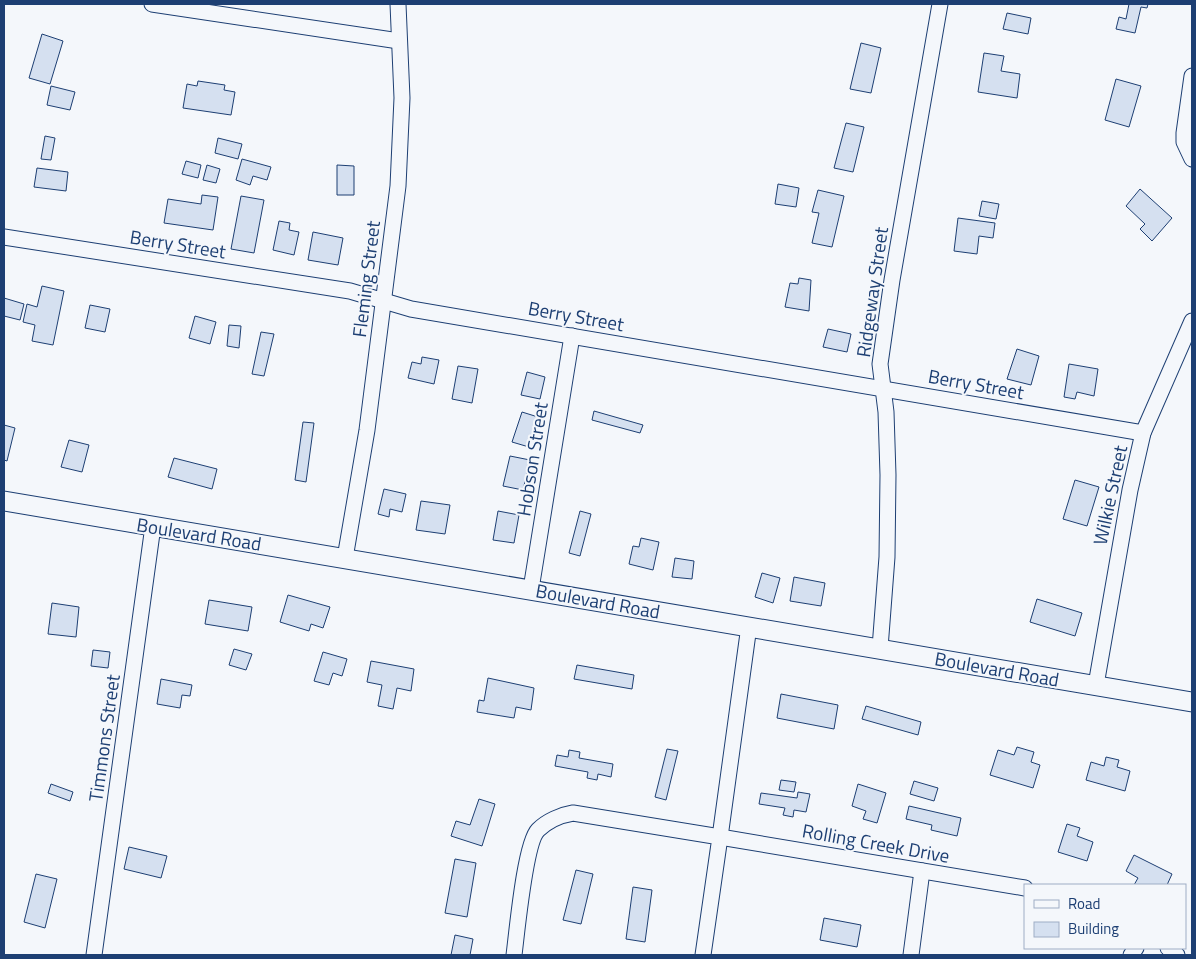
<svg xmlns="http://www.w3.org/2000/svg" width="1196" height="959" font-family="'Titillium Web',sans-serif">
  <style>
    .building { fill: #d5e0f0; stroke: #1d3f73 }
    .lines { fill: none; stroke-linecap: round; stroke-linejoin: round }
    .minor-casing { stroke: #1d3f73; stroke-width: 17 }
    .tertiary-casing { stroke: #1d3f73; stroke-width: 21 }
    .minor { stroke: #f4f7fb; stroke-width: 15 }
    .tertiary { stroke: #f4f7fb; stroke-width: 19 }
    .labels { text-anchor: middle; stroke-width: 4; stroke-linejoin: round; paint-order: stroke }
    .street-label { font-size: 19px; fill: #1d3f73; stroke: #f4f7fb }
  </style>
  <rect width="100%" height="100%" fill="#f4f7fb"/>
  <g class="building">
    <polygon points="1129,4 1148,4 1147,8 1141,7 1135,33 1116,29 1119,17 1126,19"/>
    <polygon points="1007,13 1031,18 1028,34 1003,29"/>
    <polygon points="42,34 63,41 50,84 29,78"/>
    <polygon points="861,43 881,48 871,93 850,89"/>
    <polygon points="984,53 1004,56 1001,71 1020,74 1017,98 978,92"/>
    <polygon points="1116,79 1141,86 1129,127 1105,120"/>
    <polygon points="198,81 225,85 224,90 235,92 231,115 183,108 187,84 197,86"/>
    <polygon points="51,86 75,92 70,110 47,105"/>
    <polygon points="846,123 864,127 853,172 834,168"/>
    <polygon points="45,136 55,138 51,160 41,159"/>
    <polygon points="218,138 242,144 238,159 215,153"/>
    <polygon points="242,159 271,167 267,180 253,176 250,185 236,180"/>
    <polygon points="186,161 201,165 198,178 182,174"/>
    <polygon points="207,165 220,169 216,183 203,180"/>
    <polygon points="337,165 354,166 354,195 337,195"/>
    <polygon points="37,168 68,172 66,191 34,187"/>
    <polygon points="778,184 799,188 796,207 775,204"/>
    <polygon points="1140,189 1172,218 1152,241 1140,229 1145,224 1126,206"/>
    <polygon points="818,190 844,196 832,247 812,243 819,213 812,212"/>
    <polygon points="202,195 218,197 213,230 164,223 168,199 201,204"/>
    <polygon points="241,196 264,200 254,253 231,249"/>
    <polygon points="982,201 999,204 996,219 979,216"/>
    <polygon points="958,218 995,223 993,238 979,236 977,254 954,251"/>
    <polygon points="279,221 290,223 289,230 299,232 294,255 273,250"/>
    <polygon points="313,232 343,238 338,265 308,260"/>
    <polygon points="799,278 811,280 809,311 785,307 790,283 798,284"/>
    <polygon points="42,286 64,291 53,345 32,341 35,325 23,322 27,304 37,307"/>
    <polygon points="4,298 24,304 20,320 4,316"/>
    <polygon points="90,305 110,309 105,332 85,328"/>
    <polygon points="195,316 216,322 210,344 189,338"/>
    <polygon points="229,325 241,326 239,348 227,346"/>
    <polygon points="828,329 851,334 847,352 823,347"/>
    <polygon points="261,332 274,334 264,376 252,374"/>
    <polygon points="1017,349 1039,356 1031,385 1007,379"/>
    <polygon points="422,357 439,360 434,384 408,378 412,362 421,364"/>
    <polygon points="1069,364 1098,369 1094,396 1077,392 1075,399 1064,397"/>
    <polygon points="458,366 478,369 472,403 452,399"/>
    <polygon points="527,372 545,377 540,399 521,395"/>
    <polygon points="594,411 643,425 640,433 592,420"/>
    <polygon points="522,412 538,417 529,447 512,442"/>
    <polygon points="303,422 314,423 306,482 295,480"/>
    <polygon points="4,425 15,428 7,461 4,460"/>
    <polygon points="69,440 89,445 82,472 61,467"/>
    <polygon points="510,456 530,460 523,490 503,486"/>
    <polygon points="174,458 217,469 212,489 168,477"/>
    <polygon points="1075,480 1099,487 1087,526 1063,519"/>
    <polygon points="384,489 406,494 402,512 390,509 389,517 378,514"/>
    <polygon points="421,501 450,505 445,534 416,530"/>
    <polygon points="498,511 519,515 514,543 493,540"/>
    <polygon points="580,511 591,514 580,556 569,553"/>
    <polygon points="641,538 659,542 653,570 629,564 633,546 639,547"/>
    <polygon points="675,558 694,561 692,579 672,577"/>
    <polygon points="762,573 780,578 773,603 755,597"/>
    <polygon points="794,577 825,583 821,606 790,601"/>
    <polygon points="288,595 330,607 323,628 311,624 309,631 280,622"/>
    <polygon points="1037,599 1082,613 1075,636 1030,622"/>
    <polygon points="209,600 252,607 248,631 205,624"/>
    <polygon points="52,603 79,607 76,637 48,634"/>
    <polygon points="234,649 252,654 246,670 229,665"/>
    <polygon points="93,650 110,652 108,668 91,666"/>
    <polygon points="323,652 347,659 342,676 333,673 329,685 314,681"/>
    <polygon points="371,661 414,669 411,691 397,688 393,709 378,706 382,685 367,682"/>
    <polygon points="577,665 634,675 632,689 574,679"/>
    <polygon points="488,678 534,688 531,710 516,707 514,718 477,712 479,700 484,701"/>
    <polygon points="161,679 192,685 190,696 182,695 180,708 157,704"/>
    <polygon points="781,694 838,705 834,729 777,718"/>
    <polygon points="866,706 921,722 918,735 862,719"/>
    <polygon points="1017,747 1034,752 1031,762 1040,765 1033,788 990,775 998,750 1014,755"/>
    <polygon points="667,749 678,751 666,800 655,797"/>
    <polygon points="569,750 580,752 579,758 613,764 611,777 598,774 597,780 587,778 588,772 555,766 557,755 568,757"/>
    <polygon points="1106,757 1119,760 1117,767 1130,771 1125,791 1086,780 1091,762 1104,766"/>
    <polygon points="781,780 796,782 794,792 779,790"/>
    <polygon points="914,781 938,788 934,801 910,794"/>
    <polygon points="51,784 73,792 70,801 48,793"/>
    <polygon points="858,784 886,793 877,823 863,819 866,811 852,806"/>
    <polygon points="798,792 810,794 806,812 794,810 793,817 783,815 785,808 759,804 761,793 797,798"/>
    <polygon points="479,799 495,804 482,846 451,836 456,821 470,825"/>
    <polygon points="909,806 961,818 957,836 931,830 932,825 906,819"/>
    <polygon points="1067,824 1080,828 1077,836 1093,842 1087,861 1058,852"/>
    <polygon points="129,847 167,856 161,878 124,869"/>
    <polygon points="1134,855 1172,874 1167,885 1134,885 1138,878 1126,871"/>
    <polygon points="455,859 476,863 467,917 445,913"/>
    <polygon points="576,870 593,874 581,924 563,920"/>
    <polygon points="36,874 57,879 45,928 24,922"/>
    <polygon points="633,887 652,890 645,942 626,939"/>
    <polygon points="824,918 861,925 857,947 820,940"/>
    <polygon points="455,935 473,939 470,955 451,955"/>
  </g>
  <g class="lines">
    <g class="minor-casing">
      <g id="minor">
        <polyline points="152,4 399,41"/>
        <polyline points="1192,76 1184,133 1184,142 1192,159"/>
        <polyline points="4,237 350,291 411,309 1143,433"/>
        <polyline points="345,558 367,430 398,186 402,98 398,4"/>
        <polyline points="531,589 572,336"/>
        <polyline points="749,626 720,837 1025,888"/>
        <polyline points="880,648 887,557 888,475 886,412 880,364 892,280 940,4"/>
        <polyline points="1096,685 1130,490 1143,433 1192,321"/>
        <polyline points="1168,948 1177,955"/>
        <polyline points="94,955 153,526"/>
        <path d="M514,955C517,932 525,843 538,830C547,821 561,815 573,813L720,837L703,955"/>
        <polyline points="911,955 922,871"/>
        <polyline points="1131,955 1136,948"/>
      </g>
    </g>
    <g class="tertiary-casing">
      <polyline id="tertiary" points="4,501 1192,702"/>
    </g>
    <use href="#minor" class="minor"/>
    <use href="#tertiary" class="tertiary"/>
  </g>
  <g class="labels">
    <g class="street-label">
      <text transform="translate(178 244) rotate(9)" y="7">Berry Street</text>
      <text transform="translate(366 279) rotate(-83)" y="7">Fleming Street</text>
      <text transform="translate(872 292) rotate(-82)" y="7">Ridgeway Street</text>
      <text transform="translate(576 316) rotate(10)" y="7">Berry Street</text>
      <text transform="translate(976 384) rotate(10)" y="7">Berry Street</text>
      <text transform="translate(532 459) rotate(-81)" y="7">Hobson Street</text>
      <text transform="translate(1110 495) rotate(-78)" y="7">Wilkie Street</text>
      <text transform="translate(199 534) rotate(9)" y="7">Boulevard Road</text>
      <text transform="translate(598 601) rotate(10)" y="7">Boulevard Road</text>
      <text transform="translate(997 669) rotate(10)" y="7">Boulevard Road</text>
      <text transform="translate(104 738) rotate(-82)" y="7">Timmons Street</text>
      <text transform="translate(876 843) rotate(10)" y="7">Rolling Creek Drive</text>
    </g>
  </g>
  <rect width="1196" height="959" fill="none" stroke="#1d3f73" stroke-width="10"/>
  <rect x="1024" y="884" width="162" height="65" fill="#f4f7fb" stroke="#9eadc5"/>
  <rect x="1034" y="900" width="25" height="8" fill="#f4f7fb" stroke="#9eadc5"/>
  <text x="1068" y="909" font-size="15" fill="#1d3f73">Road</text>
  <rect x="1034" y="922" width="25" height="15" fill="#d5e0f0" stroke="#9eadc5"/>
  <text x="1068" y="934" font-size="15" fill="#1d3f73">Building</text>
</svg>
